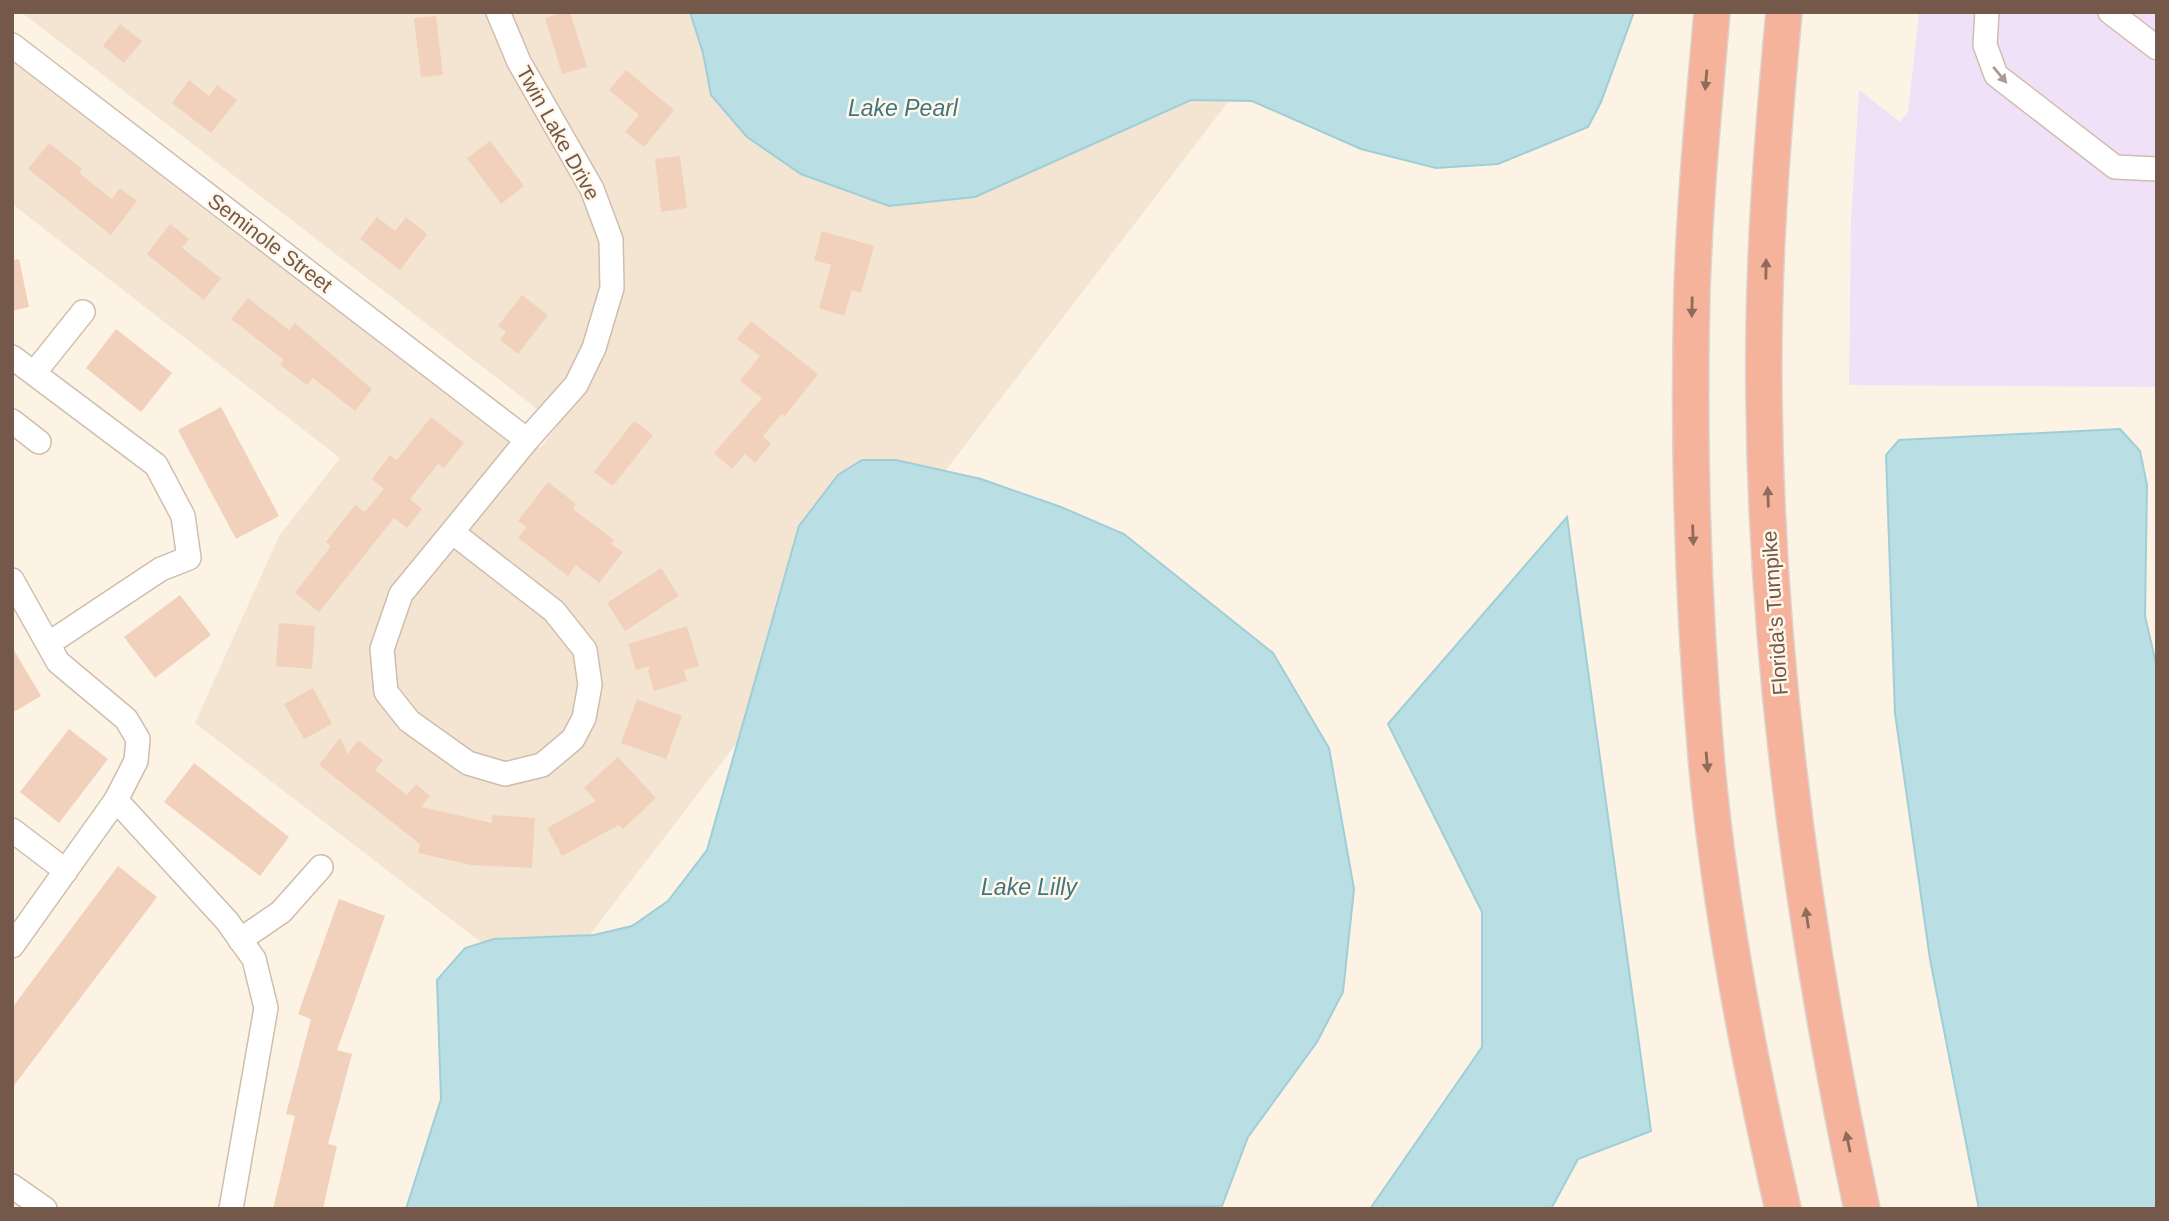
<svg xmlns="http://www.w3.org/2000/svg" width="2169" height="1221" font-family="Arial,sans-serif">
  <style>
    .residential { fill: #f4e5d2 }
    .education { fill: #f0e1f8 }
    .water { fill: #b9dfe5; stroke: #9fced7; stroke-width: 2 }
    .building { fill: #f1d1bc }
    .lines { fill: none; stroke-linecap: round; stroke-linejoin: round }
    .minor-casing { stroke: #cfbdad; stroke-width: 26 }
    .highway-casing { stroke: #dbd4d0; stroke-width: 38 }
    .minor { stroke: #fff; stroke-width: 23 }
    .highway { stroke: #f6b39b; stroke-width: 35 }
    .oneway { fill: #ac9b92 }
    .oneway2 { fill: #8e6b5a }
    .labels { text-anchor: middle; stroke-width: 5; stroke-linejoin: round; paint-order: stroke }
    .street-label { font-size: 21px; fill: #74594a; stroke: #fff7ea }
    .water-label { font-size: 23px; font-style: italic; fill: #407680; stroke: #fff7ea }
  </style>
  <rect width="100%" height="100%" fill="#fcf3e4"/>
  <polygon class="residential" points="21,12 1297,12 546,992 195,723 279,536 340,458 12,204 12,44 540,448 558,425"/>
  <polygon class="education" points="1919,12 2157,12 2157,387 1849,385 1851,220 1859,90 1900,122 1908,112"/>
  <g class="water">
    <polygon points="690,12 1634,12 1601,102 1588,127 1498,164 1436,168 1361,149 1252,101 1191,100 975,197 889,206 801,174 747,137 711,95 703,53"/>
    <polygon points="2120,429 2140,451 2147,485 2145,616 2157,668 2157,1209 1979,1209 1930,959 1895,713 1886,455 1899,440"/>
    <polygon points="862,460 896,460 981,479 1061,507 1124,534 1273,653 1329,748 1354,889 1343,992 1317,1042 1248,1137 1222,1206 406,1209 441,1099 437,980 465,948 494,939 594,935 632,926 668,901 707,850 799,526 838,475"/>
    <polygon points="1567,517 1651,1131 1578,1159 1551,1209 1370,1209 1482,1047 1482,912 1388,724"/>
  </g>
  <g class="building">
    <polygon points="564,12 570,12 587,67 562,74 545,18"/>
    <polygon points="436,16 443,75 421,77 414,18"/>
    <polygon points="120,24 142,41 124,63 103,46"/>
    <polygon points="626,70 674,110 644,147 625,132 639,115 609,90"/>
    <polygon points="189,80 209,96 217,85 237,100 211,133 172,103"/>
    <polygon points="490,141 524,186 501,204 467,158"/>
    <polygon points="49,143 82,169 79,173 112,199 120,188 137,201 111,235 28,169"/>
    <polygon points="680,156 687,208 661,212 655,159"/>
    <polygon points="377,217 395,231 406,217 427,234 400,270 360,239"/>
    <polygon points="170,224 189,239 182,248 221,278 204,300 147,254"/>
    <polygon points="822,231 874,246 861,293 852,290 844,316 819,308 831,265 814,260"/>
    <polygon points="19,259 29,307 12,311 12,260"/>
    <polygon points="522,295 548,315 518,354 500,340 506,332 498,326"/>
    <polygon points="248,298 289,330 295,323 372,389 355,411 313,378 307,385 280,365 284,360 231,319"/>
    <polygon points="751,321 818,374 785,416 782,414 763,436 771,444 755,463 745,454 732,469 714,453 762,398 740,381 760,356 737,339"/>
    <polygon points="116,329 172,373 141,412 86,368"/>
    <polygon points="221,407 279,516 236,539 178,430"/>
    <polygon points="431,417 464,443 444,468 438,464 410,499 422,509 407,528 394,518 319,612 295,593 331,546 326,542 355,505 365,512 384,489 372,479 390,455 397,460"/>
    <polygon points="634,421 653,435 613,486 594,472"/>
    <polygon points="548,482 576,504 573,509 614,540 611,544 623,552 599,583 576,565 568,576 518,538 527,527 518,521"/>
    <polygon points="661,568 679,596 625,631 607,603"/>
    <polygon points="180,595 211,635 155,678 124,637"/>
    <polygon points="279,623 315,626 312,669 276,666"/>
    <polygon points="687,626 699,666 684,670 687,681 654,691 648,671 650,666 636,670 628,644"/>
    <polygon points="12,647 41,696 12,713"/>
    <polygon points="313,688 332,724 304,739 284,704"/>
    <polygon points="637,699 682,716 666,759 621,743"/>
    <polygon points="69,729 108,759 59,823 20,792"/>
    <polygon points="340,738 348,754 358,740 383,760 375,770 407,795 416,784 430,796 421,807 492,823 492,815 535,818 532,868 471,865 418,853 420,844 319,765"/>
    <polygon points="618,757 656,798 623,829 619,825 562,856 547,828 596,801 584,788"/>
    <polygon points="194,763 289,837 260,876 164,802"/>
    <polygon points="118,866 157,897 12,1088 12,1008"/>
    <polygon points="339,899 385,916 337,1050 352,1054 328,1144 337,1146 323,1209 273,1209 295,1116 286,1114 311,1019 298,1014"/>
  </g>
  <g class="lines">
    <g class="minor-casing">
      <g id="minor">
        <polyline points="1987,12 1985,45 1996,75 2115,167 2157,169"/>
        <polyline points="2110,12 2157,48"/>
        <polyline points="12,45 527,440"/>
        <polyline points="12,357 156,465 183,516 189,558 161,569 48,644"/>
        <polyline points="35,372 83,312"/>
        <polyline points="12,421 39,442"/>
        <polyline points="452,532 554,611 585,650 590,685 584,718 573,739 542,765 505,774 468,763 409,721 386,692 382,649 401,594 452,532 527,440 576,385 594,348 612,288 611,240 592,189 519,62 498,12"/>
        <polyline points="12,580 58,662 126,719 138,739 136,761 116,800 12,946"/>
        <polyline points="116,800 227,921 254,959 266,1008 231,1209"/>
        <polyline points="12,830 66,871"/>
        <polyline points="240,940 281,912 321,867"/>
        <polyline points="12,1186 45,1209"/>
      </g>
    </g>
    <g class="highway-casing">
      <g id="highway">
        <path d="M1712,12C1704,105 1695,197 1692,290C1688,449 1693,609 1707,767C1721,916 1750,1064 1783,1209"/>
        <path d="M1784,12C1772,141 1762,269 1764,399C1767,672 1805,942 1862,1209"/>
      </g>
    </g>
    <use href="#minor" class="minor"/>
    <use href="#highway" class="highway"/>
  </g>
  <defs><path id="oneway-solid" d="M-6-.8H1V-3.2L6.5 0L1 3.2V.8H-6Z" transform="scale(1.75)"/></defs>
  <use class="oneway" href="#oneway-solid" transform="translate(2000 75) rotate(50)"/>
  <g class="oneway2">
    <use href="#oneway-solid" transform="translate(1706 80) rotate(95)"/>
    <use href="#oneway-solid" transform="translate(1766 269) rotate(-89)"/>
    <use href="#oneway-solid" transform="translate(1692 307) rotate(91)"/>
    <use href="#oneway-solid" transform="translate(1768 497) rotate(-92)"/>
    <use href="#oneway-solid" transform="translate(1693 535) rotate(88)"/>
    <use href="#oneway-solid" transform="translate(1707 762) rotate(85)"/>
    <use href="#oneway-solid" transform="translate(1807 918) rotate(-98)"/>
    <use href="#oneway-solid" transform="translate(1848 1142) rotate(-102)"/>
  </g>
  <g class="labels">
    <g class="street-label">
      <text transform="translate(558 133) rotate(61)" y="7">Twin Lake Drive</text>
      <text transform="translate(270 243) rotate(37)" y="7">Seminole Street</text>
      <text transform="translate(1775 613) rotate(-94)" y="7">Florida's Turnpike</text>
    </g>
    <g class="water-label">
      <text x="903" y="116">Lake Pearl</text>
      <text x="1029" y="895">Lake Lilly</text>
    </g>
  </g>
  <rect width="2169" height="1221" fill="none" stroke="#74594a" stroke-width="28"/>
</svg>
